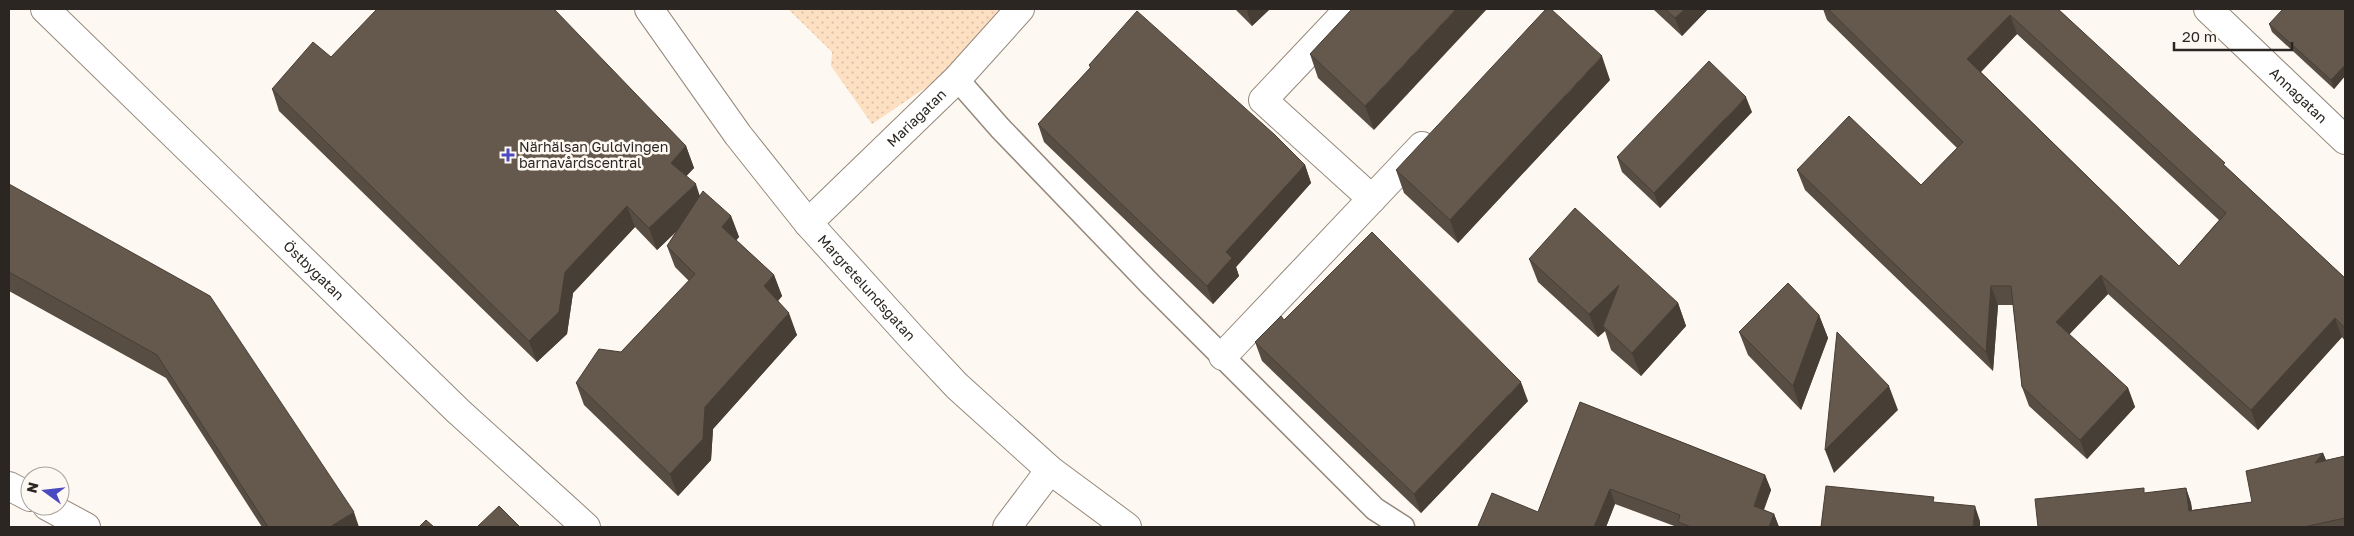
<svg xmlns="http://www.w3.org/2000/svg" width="2354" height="536" font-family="'Golos Text',sans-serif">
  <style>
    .grass { fill: url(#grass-dots) }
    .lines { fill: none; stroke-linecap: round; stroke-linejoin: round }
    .service-casing { stroke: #95887c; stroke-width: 25 }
    .minor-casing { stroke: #95887c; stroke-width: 30 }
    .service { stroke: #fff; stroke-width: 22 }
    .minor { stroke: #fff; stroke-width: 28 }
    .wall { fill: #574d42; fill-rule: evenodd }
    .shaded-wall { fill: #473e36 }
    .building { fill: #65594d; stroke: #473e36; fill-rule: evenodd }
    .poi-dot { fill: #4a4bc1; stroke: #fef8f2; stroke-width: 2 }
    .labels { text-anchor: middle; stroke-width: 5; stroke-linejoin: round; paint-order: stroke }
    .street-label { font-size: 14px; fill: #2b2621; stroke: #fef8f2 }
    .poi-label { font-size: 14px; fill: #2b2621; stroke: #fef8f2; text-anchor: start }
  </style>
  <defs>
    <pattern id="grass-dots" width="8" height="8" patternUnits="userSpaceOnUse" patternTransform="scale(1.25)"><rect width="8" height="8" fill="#fddfc1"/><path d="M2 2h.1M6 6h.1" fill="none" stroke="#d9bfa6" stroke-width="1.8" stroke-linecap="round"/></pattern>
  </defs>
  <rect width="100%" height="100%" fill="#fef8f2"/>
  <polygon class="grass" points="788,9 1006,9 949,72 872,124 831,66 832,52"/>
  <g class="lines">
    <g class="service-casing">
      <polyline id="service" points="957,79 1000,128 1151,285 1375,509 1403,527"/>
    </g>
    <g class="minor-casing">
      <g id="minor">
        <path id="s1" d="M45,9L458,411L586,527"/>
        <path id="s2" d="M649,9L738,135L808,223L913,339L957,386L1050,470L1127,527"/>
        <polyline points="1349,9 1263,100 1372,199"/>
        <path id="s3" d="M2208,9L2345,140"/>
        <path id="s4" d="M808,223L957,79L1020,9"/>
        <polyline points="1223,356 1422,146"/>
        <polyline points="9,486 30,497"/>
        <polyline points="47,506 86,527"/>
        <polyline points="1007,527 1050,470"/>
      </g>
    </g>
    <use href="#service" class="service"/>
    <use href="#minor" class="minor"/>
  </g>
  <g class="wall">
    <polygon points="1235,9 1270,9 1252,26"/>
    <polygon points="1352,9 1374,130 1318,78 1310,54"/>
    <polygon points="1653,9 1708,9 1682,36"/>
    <path d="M1823,9H2058L2226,167L2345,278V341L2342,337L2258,430L2108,294L2069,334L2128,388L2135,407L2087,459L2029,406L2022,387L2013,305H1998L1993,371L1805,190L1797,170L1921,185L1957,148L1827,20ZM2017,34L2219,220L2179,266L1981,72Z"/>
    <polygon points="2345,9 2345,76 2334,89 2272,32 2269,24"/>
    <polygon points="331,57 686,146 694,168 686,176 700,196 731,216 739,237 736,240 774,275 782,296 778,301 797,335 713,429 711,460 678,496 584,405 576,383 621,352 689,281 675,267 667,246 677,231 657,250 635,227 573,293 567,334 537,362 279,111 272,89"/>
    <polygon points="1089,65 1305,165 1311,183 1236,267 1239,276 1213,304 1044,142 1038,124 1090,68"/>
    <polygon points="1610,80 1458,243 1404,193 1396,170"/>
    <polygon points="1752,112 1660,208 1622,172 1617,157"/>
    <polygon points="9,184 359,527 262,527 166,378 9,291"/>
    <polygon points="1529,259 1678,303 1686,326 1641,376 1611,350 1605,331 1598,337 1538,282"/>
    <polygon points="1819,315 1828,338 1801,410 1748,355 1739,332"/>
    <polygon points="1284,320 1528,401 1421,513 1262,361 1255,342"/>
    <polygon points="1580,402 1765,475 1771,490 1764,510 1774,514 1779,527 1677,527 1615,504 1606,527 1479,527 1478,526 1538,512"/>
    <polygon points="2323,453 2326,460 2345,456 2345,527 2038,527 2146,493 2186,488 2191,503 2192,510 2252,502"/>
  </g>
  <g class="shaded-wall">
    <polygon points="1250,9 1270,9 1252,26 1247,11"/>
    <polygon points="1456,9 1487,9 1374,130 1365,106"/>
    <polygon points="1685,9 1708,9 1682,36 1675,18"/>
    <polygon points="2010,15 2017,34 1975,78 1967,59"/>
    <polygon points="1602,56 1610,80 1458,243 1450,220"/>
    <polygon points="2345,65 2345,76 2334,89 2331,80"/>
    <polygon points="1746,97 1752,112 1660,208 1654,193"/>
    <polygon points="686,146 694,168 679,184 671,163"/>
    <polygon points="1305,165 1311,183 1236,267 1239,276 1213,304 1207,286 1226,252"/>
    <polygon points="696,184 703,206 657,250 649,228"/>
    <polygon points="627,206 635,227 573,293 567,334 537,362 529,341 565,272"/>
    <polygon points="731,216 739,237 729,249 722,227"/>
    <polygon points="774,275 782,296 772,308 764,286"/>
    <polygon points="2101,275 2108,294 2063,341 2056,322"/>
    <polygon points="1619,285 1603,326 1605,331 1598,337 1589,314"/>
    <polygon points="1991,286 1998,305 1993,371 1986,352"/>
    <polygon points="1678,303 1686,326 1641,376 1632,353"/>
    <polygon points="789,313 797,335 713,429 711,460 678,496 670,474 705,407"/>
    <polygon points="1819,315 1828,338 1801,410 1793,386"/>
    <polygon points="2335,318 2342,337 2258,430 2251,410"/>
    <polygon points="1521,382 1528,401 1421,513 1414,494"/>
    <polygon points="1889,386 1898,410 1834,473 1825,450"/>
    <polygon points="2128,388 2135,407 2087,459 2080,440"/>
    <polygon points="2323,453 2329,468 2315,463"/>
    <polygon points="1765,475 1771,490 1759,521 1754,506"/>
    <polygon points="2186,488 2191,503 2194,525 2189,511"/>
    <polygon points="1610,489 1615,504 1606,527 1594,527"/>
    <polygon points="1975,506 1980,521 1980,527 1973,527"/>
    <polygon points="354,512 359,527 330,527"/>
    <polygon points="1774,514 1779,527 1769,527"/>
  </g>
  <g class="building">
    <polygon points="377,9 554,9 686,146 671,163 696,184 649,228 627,206 565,272 559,312 529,341 272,89 313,42 331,57"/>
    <polygon points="1352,9 1456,9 1365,106 1310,54"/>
    <polygon points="1546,9 1551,9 1602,56 1450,220 1396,170"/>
    <polygon points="1665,9 1685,9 1675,18"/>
    <path d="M1828,9H2058L2225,163L2223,164L2345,278V328L2335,318L2251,410L2101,275L2056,322L2128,388L2080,440L2022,387L2011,286H1991L1986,352L1797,170L1849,116L1921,185L1963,142ZM2010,15L2226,213L2179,266L1967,59Z"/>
    <polygon points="2283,9 2345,9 2345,65 2331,80 2269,24"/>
    <polygon points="1137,11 1275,135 1305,165 1226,252 1232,258 1207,286 1038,124 1091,67 1089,65"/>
    <polygon points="1709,61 1746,97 1654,193 1617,157"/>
    <polygon points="9,184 210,296 354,512 330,527 268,527 157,355 9,272"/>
    <polygon points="703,191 731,216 722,227 774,275 764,286 789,313 705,407 703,439 670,474 576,383 599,349 621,352 695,274 667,246"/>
    <polygon points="1575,208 1678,303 1632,353 1603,326 1619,285 1589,314 1529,259"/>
    <polygon points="1372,232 1521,382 1414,494 1255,342 1281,316 1284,320"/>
    <polygon points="1788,283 1819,315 1793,386 1739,332"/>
    <polygon points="1837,332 1889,386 1825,450"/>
    <polygon points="1580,402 1765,475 1754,506 1774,514 1769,527 1691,527 1678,522 1680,515 1610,489 1594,527 1480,527 1478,526 1492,493 1538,512"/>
    <polygon points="2323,453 2315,463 2345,456 2345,521 2345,518 2304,527 2038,527 2035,499 2144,488 2144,493 2186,488 2189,511 2252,502 2246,471"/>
    <polygon points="1826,486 1934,497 1933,502 1975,506 1973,527 1821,527"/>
    <polygon points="499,506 520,527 477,527"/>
    <polygon points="426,520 434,527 419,527"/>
  </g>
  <path class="poi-dot" d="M505.5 147.5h5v5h5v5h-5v5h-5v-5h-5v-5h5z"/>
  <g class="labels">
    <g class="street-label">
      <text dy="5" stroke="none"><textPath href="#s3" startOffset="125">Annagatan</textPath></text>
      <text dy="5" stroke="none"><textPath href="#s4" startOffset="151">Mariagatan</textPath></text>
      <text dy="5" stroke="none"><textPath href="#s1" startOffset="375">Östbygatan</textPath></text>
      <text dy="5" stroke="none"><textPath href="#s2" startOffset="354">Margretelundsgatan</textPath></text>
    </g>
    <g class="poi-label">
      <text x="519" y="152">Närhälsan Guldvingen<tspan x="519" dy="16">barnavårdscentral</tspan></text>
    </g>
  </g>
  <rect width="2354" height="536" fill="none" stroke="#2b2621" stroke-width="20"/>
  <g transform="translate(45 491) rotate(285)"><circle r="24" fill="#fef8f2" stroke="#aaa49e"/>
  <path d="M0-4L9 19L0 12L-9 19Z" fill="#4a4bc1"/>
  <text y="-8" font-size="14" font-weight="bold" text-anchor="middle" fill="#2b2621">N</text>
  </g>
  <path d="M2174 42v8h118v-8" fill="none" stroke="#2b2621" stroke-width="2.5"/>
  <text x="2182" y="42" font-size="15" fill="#2b2621" stroke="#fef8f2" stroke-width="4" paint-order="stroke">20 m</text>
</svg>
